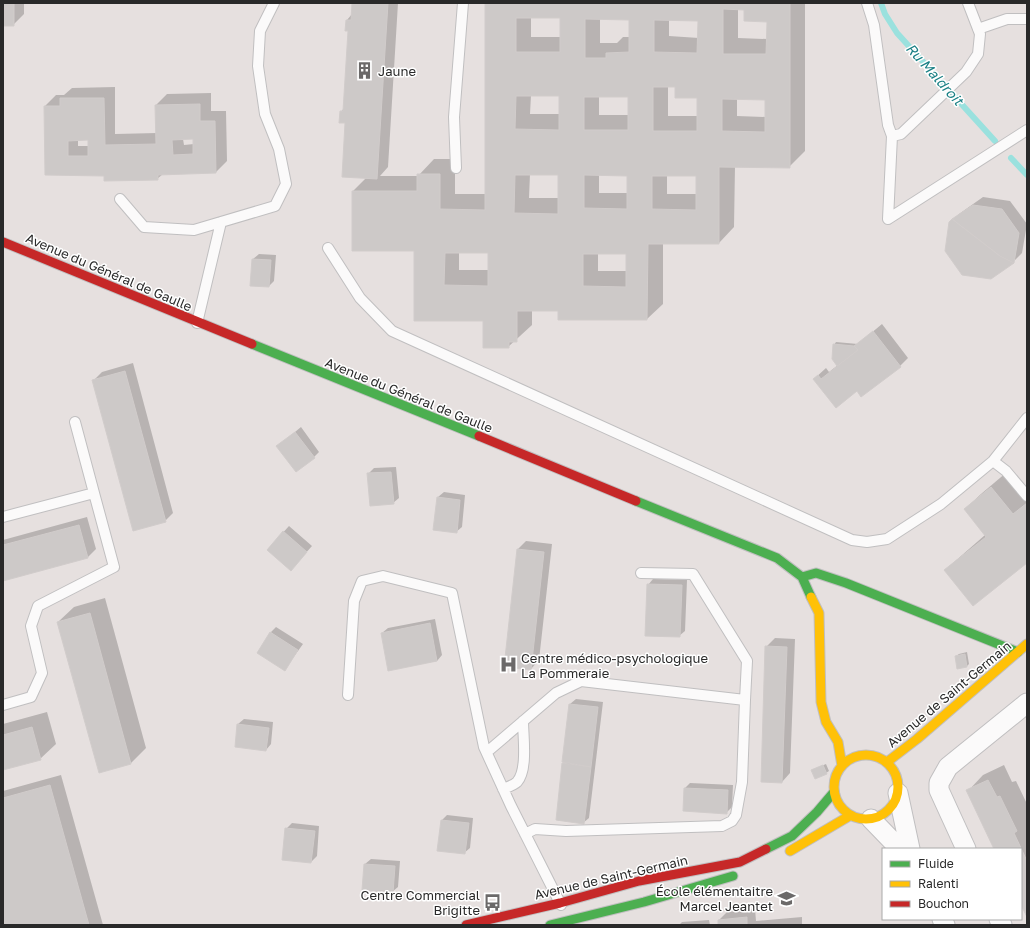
<svg xmlns="http://www.w3.org/2000/svg" width="1030" height="928" font-family="'Golos Text',sans-serif">
<style>
.shadow{fill:#0003;fill-rule:evenodd}
.lines{fill:none;stroke-linecap:round;stroke-linejoin:round}
.stream{stroke:#9ae1de;stroke-width:6}
.building{fill:#cdc9c8;stroke:#d1cccb;fill-rule:evenodd}
.lane-casing{stroke:#c0bfc0;stroke-width:12}
.street-casing{stroke:#c0bfc0;stroke-width:21}
.fast-casing{stroke:#c0bfc0;stroke-width:11}
.slow-casing{stroke:#c0bfc0;stroke-width:11}
.jam-casing{stroke:#c0bfc0;stroke-width:11}
.lane{stroke:#fbfafa;stroke-width:10}
.street{stroke:#fbfafa;stroke-width:19}
.fast{stroke:#4caf50;stroke-width:9}
.slow{stroke:#ffc107;stroke-width:9}
.jam{stroke:#c62828;stroke-width:9}
.labels{text-anchor:middle;dominant-baseline:central;stroke-width:3;stroke-linejoin:round;paint-order:stroke}
.poi-label{font-size:13px;fill:#292929;stroke:#fff;text-anchor:start}
.street-label{font-size:13px;fill:#292929;stroke:#fff}
.water-label{font-size:14px;font-style:italic;fill:#1a8085;stroke:#fff}
</style>
<rect width="100%" height="100%" fill="#e6e0df"/>
<path class="shadow" d="M3 3H24V14L13 25H3Z
M353 3H398L388 167 380 176H418L434 159H455V194H486V3H805V151L789 167 735 166 734 227 719 243H663V304L647 319 559 310H532V325L508 347 484 320H415V250L353 191 366 178 341 112 344 108 349 30 347 20 352 14ZM738 8 745 9 768 21 767 39 738 38ZM531 17H561V37H531ZM600 19H630V37H623L617 43H600ZM669 19 699 20V38L669 36ZM668 86H676L698 97V116H668ZM531 95H560V114H530ZM599 96H629V115H599ZM737 98 766 99V117L737 116ZM530 174H559V198H529ZM599 175H628V193H599ZM667 175H697V194H667ZM459 252H489V270H459ZM598 253H627V271H598Z
M115 87V134L157 133 156 105 167 94 211 93V111H226L227 161 216 172 163 174 157 179 105 175 46 174 45 106 56 95H64L72 88ZM194 138V144L184 145 183 139ZM89 139V146H78V140Z
M983 197 1010 201 1027 224 1022 253 1013 262 950 222 959 214Z
M259 254 276 255 274 281 269 286 253 259Z
M882 324 908 358 900 366 857 390 814 379 826 368 829 372 838 365 834 345 836 342 858 344Z
M133 363 173 513 165 521 94 380 102 372Z
M301 427 319 452 314 457 278 446Z
M396 467 399 498 393 503 368 474 374 468Z
M1007 472 1027 497V561L945 570 985 535 965 509 981 494Z
M444 492 465 495 462 527 456 532 438 497Z
M87 517 96 549 88 557 3 580V540Z
M289 526 312 546 296 564 268 549Z
M526 541 552 544 539 660 531 669 518 549Z
M653 579 687 580 685 631 679 636 648 585Z
M105 598 146 748 131 763 58 622 74 607Z
M435 619 442 655 437 661 389 670 382 633 388 628Z
M276 627 303 644 285 669 271 632Z
M775 638 795 639 790 773 782 782 766 647Z
M967 652 969 664 967 666 956 656 959 654Z
M576 699 603 702 589 818 583 823 557 820 570 704Z
M47 712 56 744 40 759 3 769V724Z
M244 719 273 722 271 744 266 750 238 724Z
M826 764 829 771 826 773 812 770Z
M1004 765 1012 782 1016 781 1027 804V915L1021 902V849H996L968 791 983 775Z
M61 775 103 925H3V791Z
M690 783 733 785 732 807 726 813 685 788Z
M447 815 473 818 470 848 464 853 442 820Z
M292 823 319 826 317 856 311 862 286 829Z
M371 859 400 861 398 887 392 892 363 889 365 864Z
M755 909 756 921 802 917V925H719V920L727 912Z
M709 920 710 925H679L682 922Z"/>
<g class="lines">
<path class="stream" d="M881 3 885 14 897 33 995 141
M1011 158 1027 175"/>
</g>
<path class="building" d="M3 3H14V26H3Z
M352 3H388L377 179 342 177 345 123H339L340 111H343L348 31H345L346 20H351Z
M485 3H790V168L719 167V244H648L647 320H558V311H517V342H509V348H483V321H414V251H352V191H417V174H440V209L485 210ZM723 9 744 10V21L767 22 766 54H723ZM516 18H560V52H516ZM585 19 629 20V52L606 53V58H585ZM654 20 698 21 697 53 654 52ZM653 87H675V98H697V131H653ZM516 96H559V130L515 129ZM584 97H628V130H584ZM722 99 765 100V132L722 131ZM515 175H558V214L514 213ZM584 175 627 176V209L584 208ZM652 176H696V210L652 209ZM445 253H488V286L444 285ZM583 254H626V287L583 286Z
M60 98H104L105 145 156 144 155 105 200 104V121H215L216 173 158 175V180L104 181V176L45 175 44 106H60ZM193 139V154L173 155 172 140ZM88 140V156H68V141Z
M973 205 1002 209 1019 233 1014 263 1000 256 952 219Z
M952 219 1000 256 1014 263 991 279 962 275 945 251 949 222Z
M252 259 271 260 269 287 250 286Z
M873 331 901 367 861 397 857 391 836 408 813 379 818 375 821 379 858 350 854 346Z
M833 344 854 346 858 350 837 366 832 359Z
M125 371 166 522 133 531 92 380Z
M295 432 315 458 296 472 276 446Z
M391 472 394 504 370 506 367 473Z
M991 487 1013 514 1027 503V563L973 606 944 570 986 537 964 509Z
M437 497 460 500 457 533 433 530Z
M79 525 88 558 3 581V545Z
M283 531 307 552 291 571 267 550Z
M517 549 544 552 531 670 504 667Z
M647 584 682 585 680 637 645 636Z
M90 613 131 764 99 773 57 622Z
M430 623 437 661 388 671 381 633Z
M270 632 298 650 285 671 257 653Z
M765 646 787 647 782 783 761 782Z
M965 654 967 667 957 669 955 656Z
M569 704 598 707 591 767 562 762Z
M237 724 269 728 266 751 235 747Z
M32 727 41 760 3 770V735Z
M562 763 591 767 584 824 556 820Z
M823 765 827 774 815 779 811 770Z
M988 780 997 797 1000 796 1017 831 1014 833 1027 861V917L1021 905V849H994L966 790Z
M50 785 89 925H3V798Z
M684 788 728 790 727 814 683 811Z
M441 820 469 823 465 854 437 851Z
M285 828 315 831 311 863 282 860Z
M364 864 395 866 393 893 362 890Z
M747 917V925H718V920Z"/>
<g class="lines">
<defs>
<path id="lane" d="M867 3 874 25 888 125 892 136 901 134 966 72 978 54 980 34 968 3
M978 29 1007 19H1027
M456 168 454 117 463 3
M120 199 144 227 194 230 275 206 286 184 279 149 265 114 258 66 260 31 274 3
M888 219 1027 130
M888 219 892 136
M328 248 360 298 392 331 852 540 867 542 887 539 941 504 993 461 1027 418
M197 323 221 222
M993 461 1006 471 1027 496
M3 517 94 493 75 422
M641 573 693 574 747 661 745 700
M348 695 354 601 362 581 383 576 452 593 484 747 511 806 561 905
M3 705 31 697 42 673 31 626 38 606 114 567 94 493
M487 752 556 693 581 681 745 700 742 782 736 815 732 821 722 826 566 831 535 829 525 834
M503 789C508 787 514 785 517 782 528 770 523 736 523 721"/>
<path id="street" d="M898 793 910 849
M871 819 900 849
M966 849 939 790V783L948 767 1027 703
M942 919 945 925
M999 919 1002 925"/>
<path id="fast" d="M252 344 479 436
M636 501 777 558 802 577 811 597
M802 577 816 573 846 583 1018 652
M766 849 792 836 817 812 834 792
M550 925 644 902 733 876"/>
<path id="slow" d="M811 597 819 613 821 702 826 722 838 742 842 766
M834 787a32 32 0 1 1 64 0a32 32 0 1 1-64 0Z
M887 762 917 739 1027 644
M790 851 851 815"/>
<path id="jam" d="M3 242 252 344
M479 436 636 501
M466 925 560 903 639 881 740 862 766 849"/>
</defs>
<use href="#lane" class="lane-casing"/>
<use href="#street" class="street-casing"/>
<use href="#fast" class="fast-casing"/>
<use href="#slow" class="slow-casing"/>
<use href="#jam" class="jam-casing"/>
<use href="#lane" class="lane"/>
<use href="#street" class="street"/>
<use href="#fast" class="fast"/>
<use href="#slow" class="slow"/>
<use href="#jam" class="jam"/>
</g>
<defs>
<symbol id="building-bare" viewBox="-9 -9 18 18"><path d="M-4-6H4V6H1V3H-1V6H-4ZM-2.5-4.3h1.7v1.8h-1.7ZM.8-4.3h1.7v1.8H.8ZM-2.5-1h1.7V.8h-1.7ZM.8-1h1.7V.8H.8Z" fill="#6b6969" stroke="#fff" stroke-width="2.5" paint-order="stroke"/></symbol>
<symbol id="hospital-bare" viewBox="-9 -9 18 18"><path d="M-5-5h3v3.5h4V-5h3V5h-3V1.5h-4V5h-3Z" fill="#6b6969" stroke="#fff" stroke-width="2.5" paint-order="stroke"/></symbol>
<symbol id="school-bare" viewBox="-9 -9 18 18"><path d="M0-5L7-2L0 1L-7-2ZM-4 1L0 2.5L4 1V4Q0 6-4 4Z" fill="#6b6969" stroke="#fff" stroke-width="2.5" paint-order="stroke"/></symbol>
<symbol id="bus-bare" viewBox="-9 -9 18 18"><path d="M-5-6H5V4H4V6H2V4H-2V6H-4V4H-5ZM-3.5-4V0h7V-4ZM-3.5 1.2v1.5H-2V1.2ZM2 1.2v1.5H3.5V1.2Z" fill="#6b6969" stroke="#fff" stroke-width="2.5" paint-order="stroke"/></symbol>
</defs>
<g fill-rule="evenodd">
<use href="#building-bare" x="352" y="58" width="25" height="25"/>
<use href="#hospital-bare" x="496" y="652" width="25" height="25"/>
<use href="#school-bare" x="774" y="886" width="25" height="25"/>
<use href="#bus-bare" x="480" y="890" width="25" height="25"/>
</g>
<g class="labels">
<g class="poi-label">
<text x="378" y="71">Jaune</text>
<text x="521" y="658">Centre médico-psychologique<tspan x="521" dy="15">La Pommeraie</tspan></text>
<text x="773" y="891" text-anchor="end">École élémentaitre<tspan x="773" dy="15">Marcel Jeantet</tspan></text>
<text x="480" y="895" text-anchor="end">Centre Commercial<tspan x="480" dy="15">Brigitte</tspan></text>
</g>
<g class="street-label">
<text transform="translate(109 272) rotate(23)">Avenue du Général de Gaulle</text>
<text transform="translate(409 395) rotate(22)">Avenue du Général de Gaulle</text>
<text transform="translate(949 694) rotate(-40)">Avenue de Saint-Germain</text>
<text transform="translate(611 877) rotate(-13)">Avenue de Saint-Germain</text>
</g>
<g class="water-label">
<text transform="translate(935 74) rotate(48)">Ru Maldroit</text>
</g>
</g>
<rect width="1030" height="928" fill="none" stroke="#292929" stroke-width="8"/>
<rect x="882" y="848" width="140" height="72" fill="#ffffff" stroke="#a9a9a9"/>
<rect x="890" y="861" width="20" height="6" fill="#4caf50" stroke="#a9a9a9"/>
<text x="918" y="868" font-size="12" fill="#292929">Fluide</text>
<rect x="890" y="881" width="20" height="6" fill="#ffc107" stroke="#a9a9a9"/>
<text x="918" y="888" font-size="12" fill="#292929">Ralenti</text>
<rect x="890" y="901" width="20" height="6" fill="#c62828" stroke="#a9a9a9"/>
<text x="918" y="908" font-size="12" fill="#292929">Bouchon</text>
</svg>
